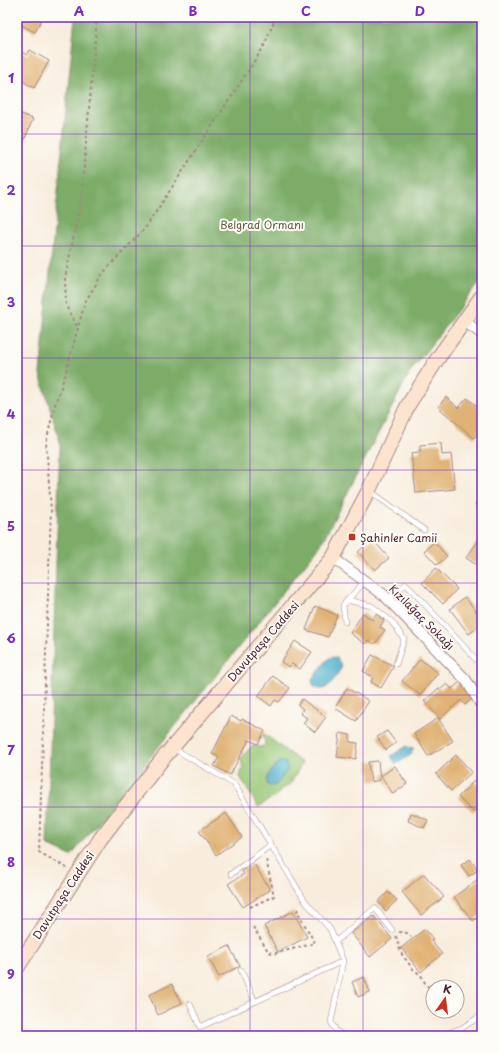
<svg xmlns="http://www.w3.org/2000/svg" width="499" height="1053" font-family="'Playpen Sans',sans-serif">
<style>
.green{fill:#9ac877;stroke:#727451}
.forest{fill:#7bac68;stroke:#62664a}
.water{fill:#4eb0cd;stroke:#4c687c}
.building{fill:#e0b275}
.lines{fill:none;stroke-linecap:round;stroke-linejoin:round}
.lane-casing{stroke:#a18684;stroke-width:6}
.street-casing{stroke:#a18684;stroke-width:12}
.secondary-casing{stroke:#a18684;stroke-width:16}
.path{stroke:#a18684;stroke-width:2;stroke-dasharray:3 3;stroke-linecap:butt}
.lane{stroke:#fff;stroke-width:5}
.street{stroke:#fff;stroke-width:10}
.secondary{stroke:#fde4d0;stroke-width:14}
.grid{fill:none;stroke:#7b2cbf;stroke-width:1;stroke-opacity:0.55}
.poi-dot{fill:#c8321e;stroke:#fdfcf7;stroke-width:1.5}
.labels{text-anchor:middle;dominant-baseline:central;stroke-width:4;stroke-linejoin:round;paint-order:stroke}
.park-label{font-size:11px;fill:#665a46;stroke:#fdfcf7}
.poi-label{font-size:11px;fill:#4a1f2b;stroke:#fdfcf7;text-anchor:start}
.street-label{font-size:11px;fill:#4a1f2b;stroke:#fdfcf7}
.neatline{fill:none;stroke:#7b2cbf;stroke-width:1.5}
.grid-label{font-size:13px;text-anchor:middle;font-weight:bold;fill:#7b2cbf}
</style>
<rect width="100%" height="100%" fill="#fdfcf7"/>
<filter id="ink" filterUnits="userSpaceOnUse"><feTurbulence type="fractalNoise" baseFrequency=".025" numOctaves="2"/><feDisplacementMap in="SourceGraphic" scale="8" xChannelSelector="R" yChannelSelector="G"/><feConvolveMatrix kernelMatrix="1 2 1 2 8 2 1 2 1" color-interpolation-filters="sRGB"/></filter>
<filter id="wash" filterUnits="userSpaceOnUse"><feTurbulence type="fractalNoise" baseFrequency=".012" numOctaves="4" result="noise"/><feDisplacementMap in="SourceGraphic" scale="16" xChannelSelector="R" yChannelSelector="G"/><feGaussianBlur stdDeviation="0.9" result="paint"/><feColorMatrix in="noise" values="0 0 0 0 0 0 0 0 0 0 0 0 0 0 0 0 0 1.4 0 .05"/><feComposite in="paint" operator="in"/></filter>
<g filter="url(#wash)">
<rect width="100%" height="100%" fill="#f8eddd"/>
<path class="green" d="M263 733 302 763 290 785 281 789 278 794 258 807 239 775 243 770 241 758 252 746 263 747 265 744Z"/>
<path class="forest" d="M75 17H482V279L410 372 320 546 71 856 47 845 60 442 40 374Z"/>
<path class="water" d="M332 657 337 658 342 667C335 677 326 698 313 685L312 679 328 659Z
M407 746 409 748 412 747 414 750 411 752 412 754 396 764 391 756Z
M280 761 286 763 288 770 276 785 269 786 267 784C267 772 274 768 280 761Z"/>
<g id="blocks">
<path class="building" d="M17 17H43L35 32 17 23Z
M17 49 27 55 30 50 49 61 34 88 17 78 18 66Z
M17 112 33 119 22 146 17 144Z
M446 397 458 408 467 398 482 410V428L474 438 438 407Z
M441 443 442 455 451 454 455 489 416 493 411 453 420 452V445Z
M482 494V508L475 504Z
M372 539 389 558 375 570 358 552Z
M478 541 482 544V560L478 566 466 558Z
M434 542 447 556 437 565 424 551Z
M436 568 457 589 443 604 422 583Z
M465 597 482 619V624L469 634 450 609Z
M315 606 337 615 328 637 306 630Z
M363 613 372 620 376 614 384 620 380 627 385 630 375 644 368 640 365 644 350 633Z
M295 641 312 652 300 669 292 664 289 667 281 662Z
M372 655 394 666 381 688 371 682 373 677 363 671Z
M420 659 438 673 420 695 402 681Z
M273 676 290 688 279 702 275 700 271 706 258 696Z
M460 682 474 697 465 705 461 700 440 719 424 701 439 688 440 690 447 684 452 689Z
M347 688 369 701 356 721 335 708Z
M302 699 326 717 315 732 303 723 307 718 300 713 303 709 298 705Z
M231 716 241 721 242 719 265 731 258 744 249 740 230 775 214 766 219 757 212 754Z
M438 718 453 741 428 756 414 734Z
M387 731 396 743 386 750 377 737Z
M340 733 350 735V742L358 743 356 759 337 757Z
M456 755 472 772 451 791 436 774Z
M378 761 380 780 371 782 368 762Z
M395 766 407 784 393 794 381 776Z
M474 781 482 789V803L473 812 458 797Z
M226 813 242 837 216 855 199 831Z
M411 813 428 820 424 828 408 821Z
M470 859 478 870 469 876 461 865Z
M254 864 270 890 243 907 228 884 244 874 242 871Z
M424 874 444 897 421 915 402 892Z
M478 879 482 884V914L473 921 454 897Z
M388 892 397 900 386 911 378 902Z
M293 911 307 937 278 952 264 926Z
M374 916 392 939 370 957 351 933Z
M425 929 433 939 431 941 442 954 421 972 401 948Z
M229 946 240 966 219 977 208 957Z
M364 977 370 992 358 997 352 982Z
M172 984 182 1003 158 1015 149 995Z"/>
</g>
</g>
<g filter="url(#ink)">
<use href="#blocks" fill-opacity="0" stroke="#a18684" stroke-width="1"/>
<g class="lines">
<defs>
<path id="lane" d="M370 491 424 530
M388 599 406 584 482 666
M347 600 372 606 392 622 404 639 396 664
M345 622 343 605 365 581
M173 748 234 784 305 901 330 929 343 961 331 1022 336 1031 344 1036
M231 874 271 845
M335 942 375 908 392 930
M241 970 255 1002
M190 1004 200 1027 343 961
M439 1036 462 1028 482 1015"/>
<path id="street" d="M464 321 482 334
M333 558 384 595 466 680 482 706"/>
<path id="secondary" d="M17 968 101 838 160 762 333 558 369 490 408 405 438 358 482 296"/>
</defs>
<use href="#lane" class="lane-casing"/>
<use href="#street" class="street-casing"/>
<use href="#secondary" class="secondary-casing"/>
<path class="path" d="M77 326 66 306 65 278 81 201 97 17
M67 868 39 852 51 510 46 443 54 408 65 375 85 302 103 273 146 227 263 48 276 17
M250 907 274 896 266 859
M253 927 268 951 273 954 315 943 297 911 301 907
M399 932 407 933 411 937
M396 936 401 953 413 969 421 975 426 985 433 990"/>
<use href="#lane" class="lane"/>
<use href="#street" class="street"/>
<use href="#secondary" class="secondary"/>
</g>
</g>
<path class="grid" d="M136 17V1036M250 17V1036M363 17V1036M17 134H482M17 246H482M17 358H482M17 470H482M17 583H482M17 695H482M17 807H482M17 919H482"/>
<rect class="poi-dot" x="348" y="533" width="8" height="8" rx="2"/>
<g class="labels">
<g class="park-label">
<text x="262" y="224">Belgrad Ormanı</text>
</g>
<g class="poi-label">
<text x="360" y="537">Şahinler Camii</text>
</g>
<g class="street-label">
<text transform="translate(422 617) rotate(45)">Kızılağaç Sokağı</text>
<text transform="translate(263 641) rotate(-49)">Davutpaşa Caddesi</text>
<text transform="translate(63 895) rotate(-57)">Davutpaşa Caddesi</text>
</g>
</g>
<rect width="499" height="1053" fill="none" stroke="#fdfcf7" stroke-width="44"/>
<g transform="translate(445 999) rotate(14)"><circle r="19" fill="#fdfcf7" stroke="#b5a4a5"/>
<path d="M0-3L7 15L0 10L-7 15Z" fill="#c8321e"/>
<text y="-6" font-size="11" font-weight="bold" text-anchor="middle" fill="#4a1f2b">K</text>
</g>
<rect x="22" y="22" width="455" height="1009" class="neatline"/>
<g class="grid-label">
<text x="79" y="16">A</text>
<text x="193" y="16">B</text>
<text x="306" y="16">C</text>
<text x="420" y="16">D</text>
<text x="11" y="83">1</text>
<text x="11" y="195">2</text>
<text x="11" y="307">3</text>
<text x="11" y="419">4</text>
<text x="11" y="531">5</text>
<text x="11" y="643">6</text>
<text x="11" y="755">7</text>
<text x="11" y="867">8</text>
<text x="11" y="979">9</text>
</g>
</svg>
